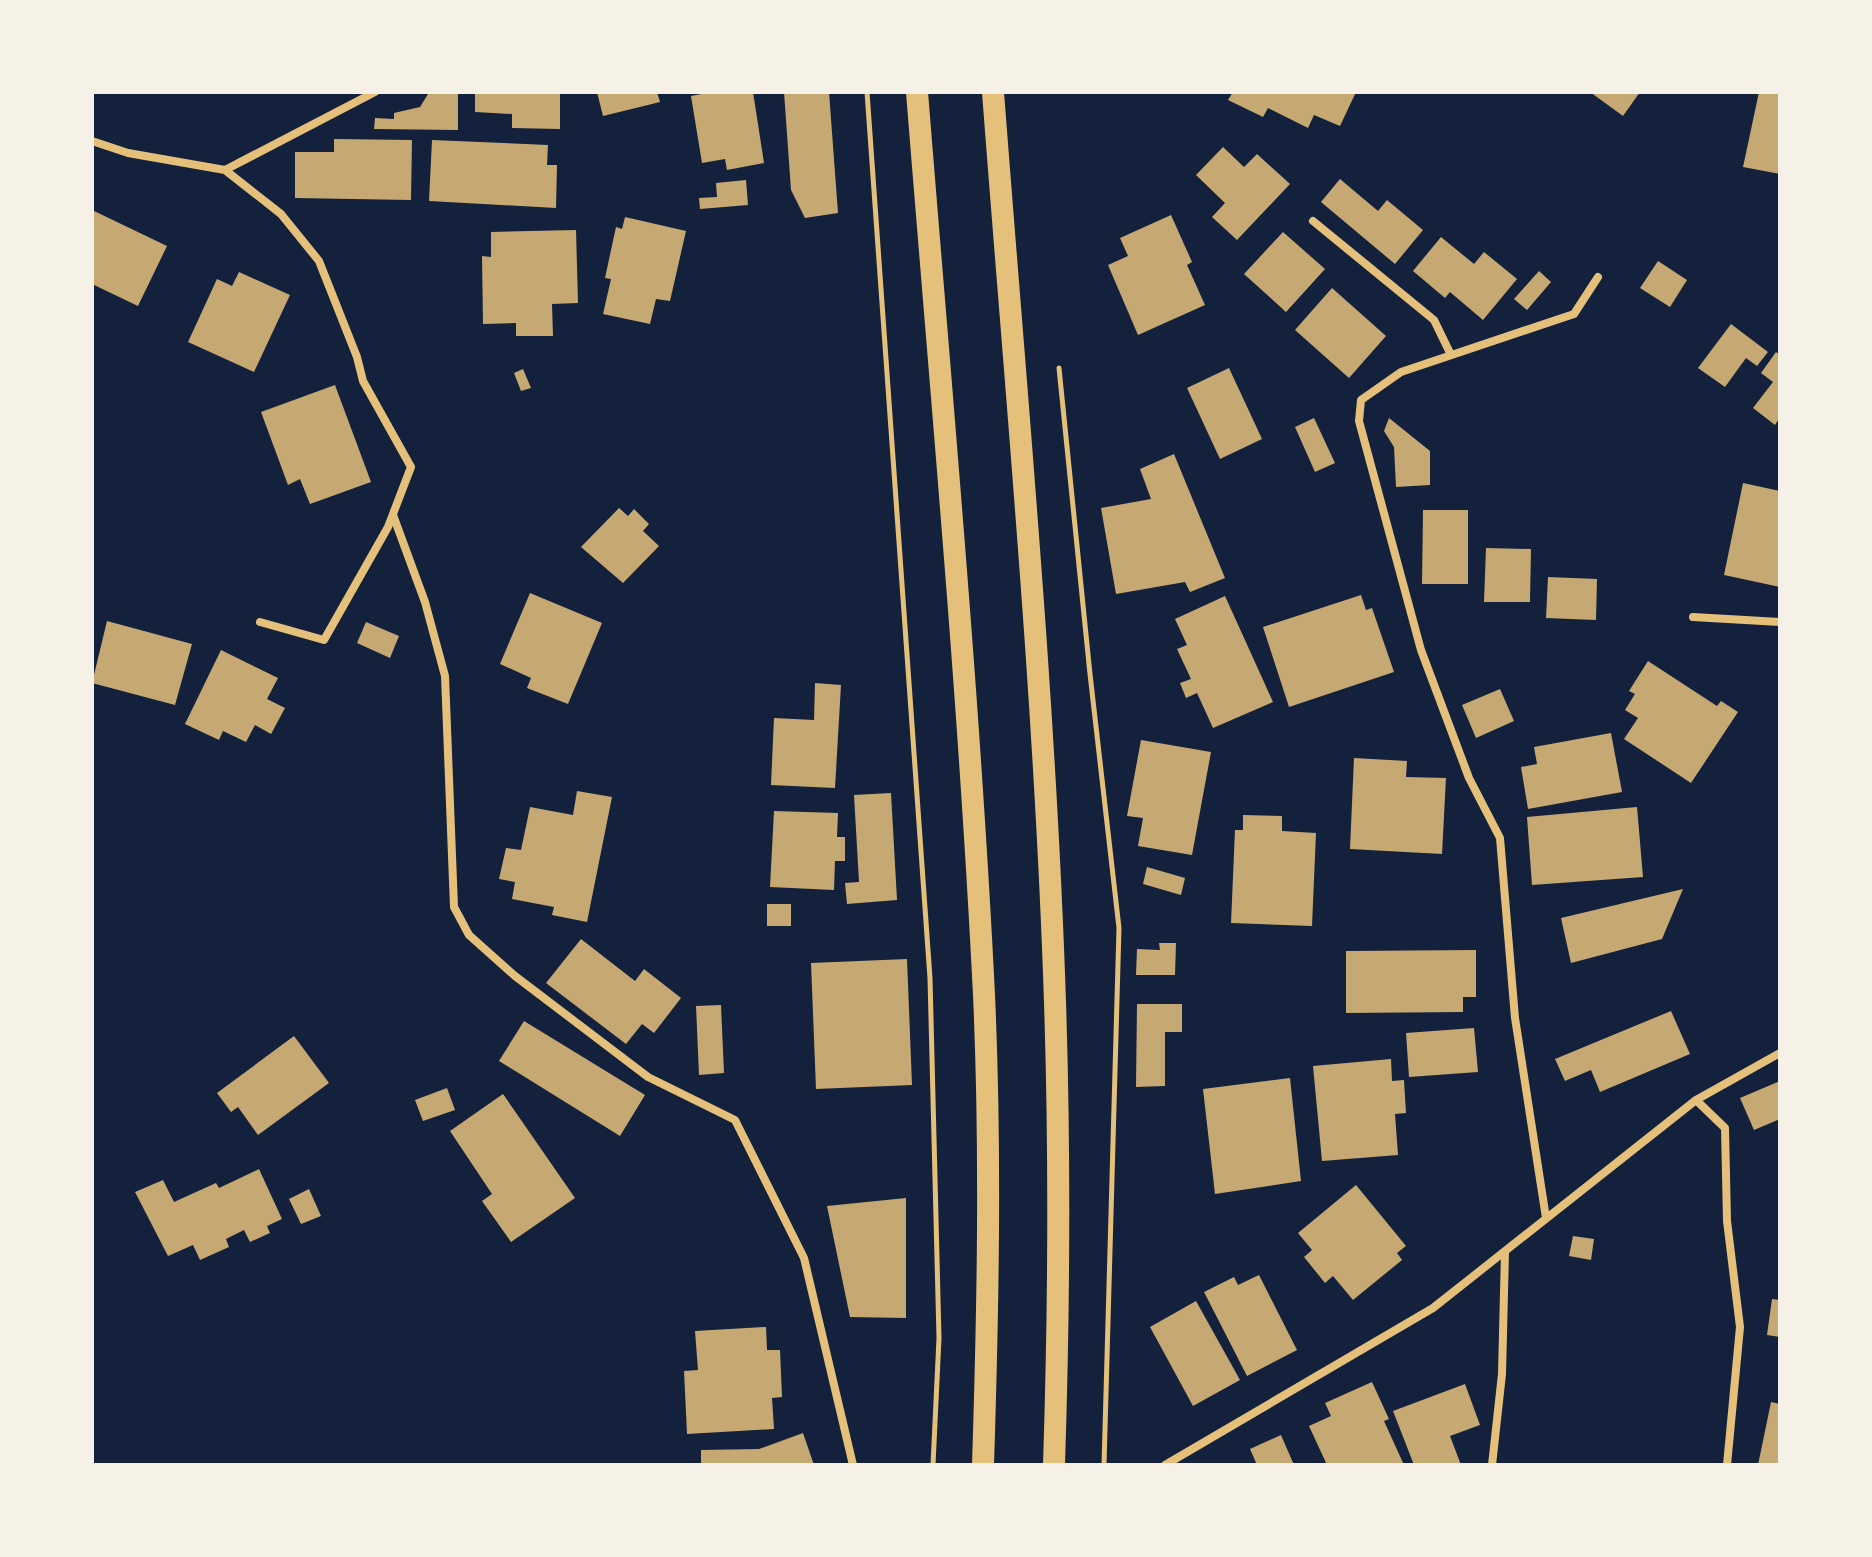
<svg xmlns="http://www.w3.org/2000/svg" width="1872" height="1557" font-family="Mulish,sans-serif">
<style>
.building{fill:#c6a872}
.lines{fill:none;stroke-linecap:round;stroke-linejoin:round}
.path{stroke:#e5c07b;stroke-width:5}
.minor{stroke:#e5c07b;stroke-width:8}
.trunk{stroke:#e5c07b;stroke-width:22}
</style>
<rect width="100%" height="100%" fill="#14213d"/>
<path class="building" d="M475 92H560V129L512 128V114L475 112Z
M597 92H657L660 102 603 116Z
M712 92H753L764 163 727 170 725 159 702 163 691 96Z
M784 92H829L838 213 805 218 791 190Z
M1233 92H1356L1340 126 1314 115 1308 128 1268 108 1263 117 1228 100Z
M1590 92H1640L1623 116Z
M1759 92H1780V174L1743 167Z
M458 93V130L374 129 375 118 394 119V113L420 107 428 94Z
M334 139 412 140 411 200 295 198V152H334Z
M432 140 548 145 547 165H557L556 208 429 201Z
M1223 147 1244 167 1257 154 1290 184 1237 240 1212 217 1225 203 1196 175Z
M1340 179 1378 211 1387 200 1423 230 1395 264 1321 202Z
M746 180 748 205 700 209 699 198 717 197 716 183Z
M92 210 167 246 138 306 92 284Z
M1171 215 1192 262 1187 265 1205 305 1138 335 1108 265 1128 256 1120 238Z
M625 217 686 231 670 301 656 299 650 324 603 314 611 279 605 278 616 227 622 229Z
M576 230 578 303 552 304 553 336H516V323L483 324 482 256 491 257V232Z
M1283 232 1325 269 1286 312 1244 274Z
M1441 237 1474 264 1484 252 1517 279 1483 320 1450 292 1445 298 1413 271Z
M1658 261 1687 280 1670 307 1640 288Z
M1539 271 1551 282 1527 310 1514 299Z
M239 272 290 295 254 372 188 342 217 279 232 286Z
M1332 288 1386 336 1349 378 1295 330Z
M1731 324 1768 352 1757 366 1746 358 1725 387 1698 368Z
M1776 352 1780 355V417L1775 425 1753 408 1773 382 1761 373Z
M1229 368 1262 439 1220 459 1187 388Z
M523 369 531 388 521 391 514 373Z
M335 385 371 482 310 504 300 479 288 485 261 412Z
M1314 418 1335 463 1315 472 1295 427Z
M1389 418 1430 451V485L1396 487 1394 447 1384 431Z
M1174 454 1225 578 1190 592 1185 582 1116 594 1101 508 1151 499 1140 469Z
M1743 483 1780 491V587L1724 575Z
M619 508 628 516 634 509 649 524 643 531 659 546 623 583 581 547Z
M1423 510H1468V584H1422Z
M1486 548 1531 549 1530 602H1484Z
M1548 577 1597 579 1596 620 1546 618Z
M530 593 602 623 568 704 527 688 531 678 500 664Z
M1361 595 1366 610 1372 608 1394 672 1289 707 1263 627Z
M1225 596 1273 702 1213 728 1197 693 1186 698 1180 683 1191 679 1177 649 1187 645 1175 619Z
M107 621 192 644 175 705 92 683Z
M366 622 399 636 390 658 357 643Z
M221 650 278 678 267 699 285 708 271 734 255 725 246 742 223 731 219 740 185 724Z
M1648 661 1717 706 1721 701 1738 712 1691 783 1624 739 1638 718 1625 710 1635 694 1629 691Z
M815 683 841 685 835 788 771 785 774 718 814 720Z
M1500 689 1514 721 1476 738 1462 705Z
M1611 733 1622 792 1528 809 1521 767 1537 764 1534 747Z
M1141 740 1211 752 1192 855 1138 846 1143 818 1127 816Z
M1354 758 1407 761 1406 777 1446 778 1442 854 1350 849Z
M577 791 612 797 587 922 552 915 554 907 512 899 515 882 499 879 506 848 521 850 530 807 573 815Z
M891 793 897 900 847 904 845 883 859 882 854 795Z
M1637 807 1643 877 1532 885 1527 817Z
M774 811 838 813 837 837H845V861H835L834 890 770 887Z
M1243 815 1282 816V831L1316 833 1312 926 1231 923 1235 830H1243Z
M1147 867 1185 878 1181 895 1143 884Z
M1683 889 1662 939 1571 963 1561 918Z
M767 904H791V926H767Z
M581 939 635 981 644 969 681 998 654 1033 642 1024 626 1044 546 983Z
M1159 943H1176L1175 975H1136L1137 949 1160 950Z
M1476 950V997H1463V1012L1346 1013V951Z
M907 959 912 1085 816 1089 811 963Z
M1137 1004H1182V1032H1165V1086L1136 1087Z
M721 1005 724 1073 699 1075 696 1006Z
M1671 1011 1690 1054 1600 1092 1591 1070 1565 1081 1555 1059Z
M524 1021 645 1095 620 1136 499 1061Z
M1474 1028 1478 1072 1409 1077 1406 1033Z
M294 1036 329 1083 258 1135 238 1107 231 1112 217 1093Z
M1391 1059 1392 1081 1404 1080 1406 1113 1395 1114 1398 1155 1322 1161 1313 1066Z
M1290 1078 1301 1181 1215 1194 1203 1089Z
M1780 1081V1119L1754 1130 1740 1098Z
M447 1088 455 1110 423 1121 415 1100Z
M503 1094 575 1198 511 1242 482 1201 492 1194 450 1131Z
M259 1169 282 1219 267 1226 270 1233 250 1242 244 1230 226 1239 229 1247 200 1260 193 1245 168 1256 135 1192 163 1180 174 1202 216 1183 219 1188Z
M1356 1185 1406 1246 1397 1253 1402 1260 1353 1300 1333 1276 1325 1283 1304 1257 1312 1250 1298 1233Z
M309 1189 321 1216 301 1224 289 1199Z
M906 1198V1318L850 1317 827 1206Z
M1573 1236 1594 1239 1591 1260 1569 1256Z
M1259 1275 1297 1350 1247 1376 1204 1292 1234 1277 1238 1285Z
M1772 1299 1780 1300V1337L1767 1335Z
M1196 1301 1240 1380 1193 1406 1150 1327Z
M766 1327 767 1350H780L782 1397 772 1398 774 1429 687 1434 684 1371 698 1370 695 1331Z
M1372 1382 1389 1419 1384 1421 1404 1465H1327L1309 1426 1331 1416 1325 1403Z
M1465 1384 1480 1425 1450 1436 1461 1465H1414L1393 1411Z
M1771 1402 1780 1404V1465H1758Z
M803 1433 814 1465H701V1450L759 1449Z
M1281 1435 1294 1465H1257L1250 1449Z"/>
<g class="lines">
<path class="path" d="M867 92 930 978 939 1338 933 1465
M1059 368 1090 674 1119 928 1104 1465"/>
<path class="minor" d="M92 141 128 153 225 170 375 92
M225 170 281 214 319 261 357 357 363 381 411 467 388 527 324 640 260 622
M1313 221 1434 320 1451 355
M393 515 425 602 445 676 454 907 469 935 515 976 648 1077 735 1120 804 1258 853 1465
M1693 617 1780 622
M1696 1100 1725 1128 1727 1221 1740 1327 1727 1465
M1546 1218 1515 1018 1500 838 1469 778 1421 650 1359 421 1361 400 1401 372 1574 314 1598 277
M1165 1465 1433 1308 1696 1100 1780 1053
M1492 1465 1502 1374 1505 1252"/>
<path class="trunk" d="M917 92C941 393 969 694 984 995 991 1151 988 1309 983 1465
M993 92C1016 395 1045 698 1055 1002 1060 1156 1059 1311 1054 1465"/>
</g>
<rect width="1872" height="1557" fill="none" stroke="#f6f1e7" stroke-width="188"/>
</svg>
